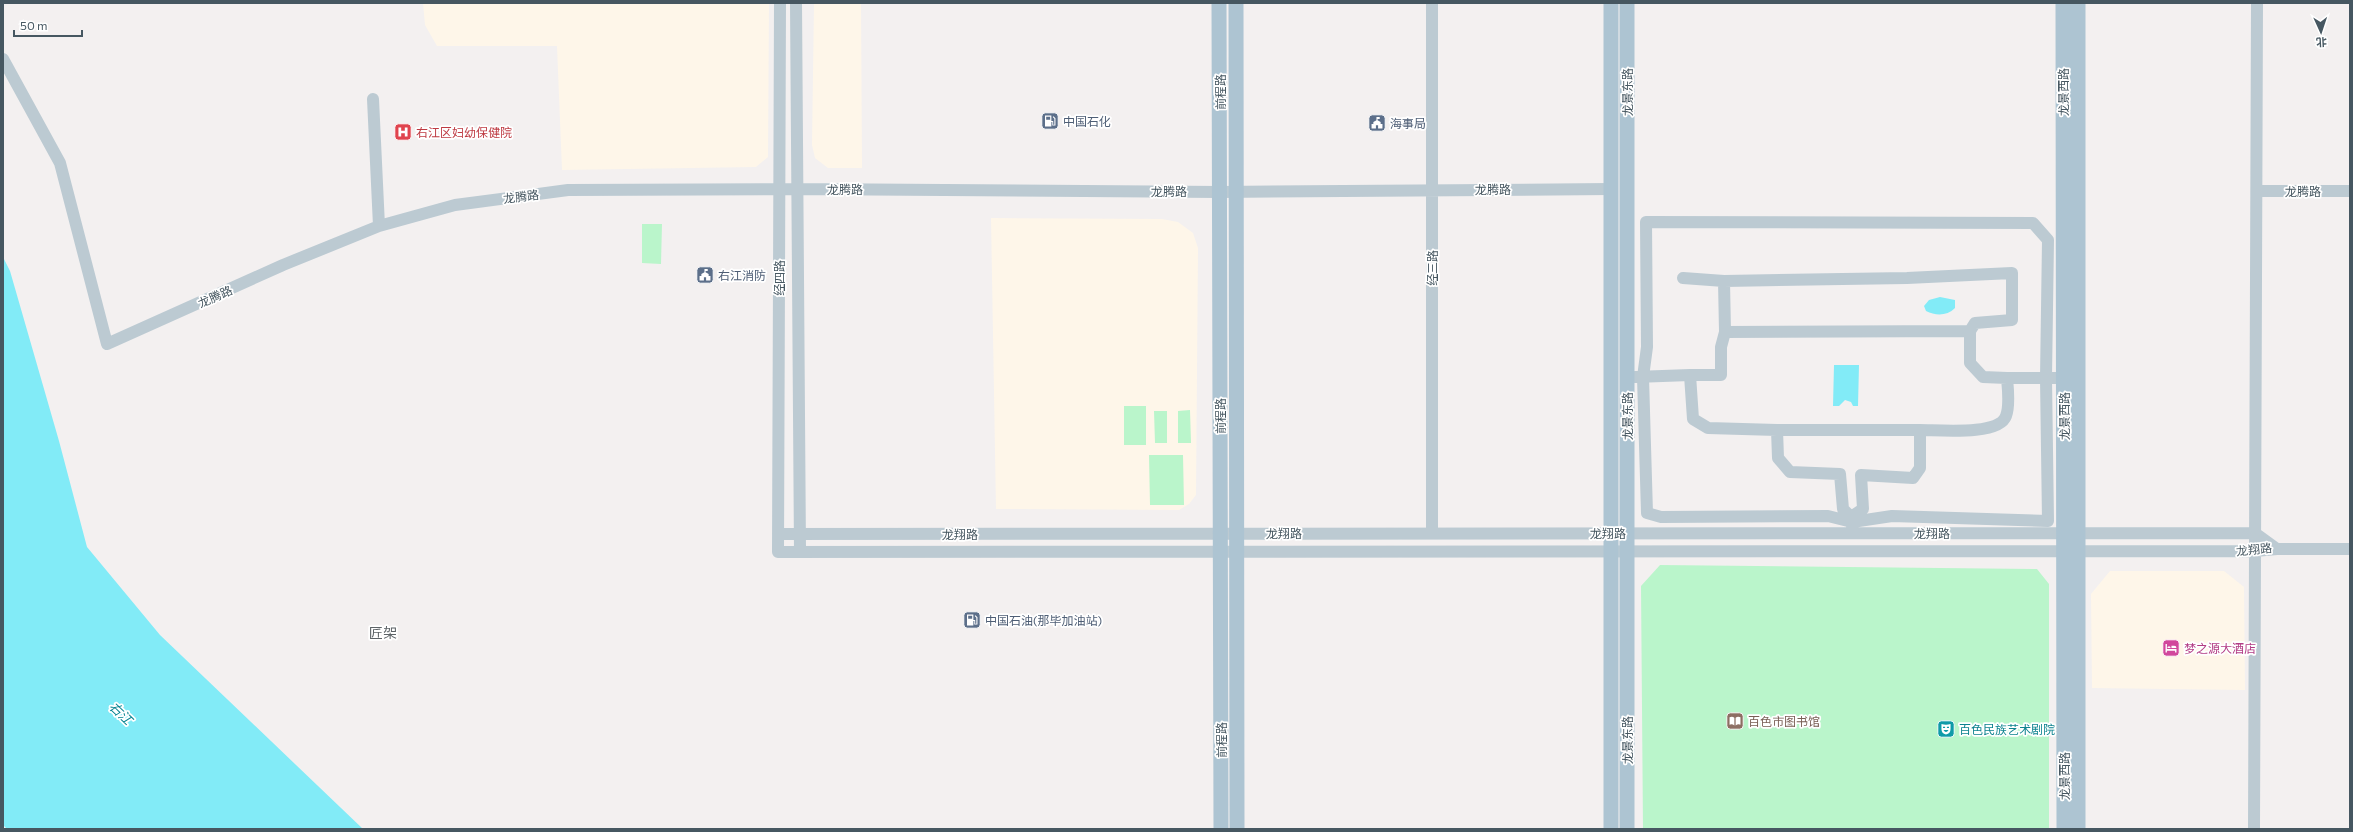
<svg xmlns="http://www.w3.org/2000/svg" width="2353" height="832" font-family="Commissioner,'Noto Sans SC',sans-serif">
<style>
.commercial{fill:#fef6e9}
.green{fill:#baf5cb}
.water{fill:#82ebf7}
.lines{fill:none;stroke-linecap:round;stroke-linejoin:round}
.minor{stroke:#bccad2;stroke-width:12}
.major{stroke:#adc4d2;stroke-width:15}
.labels{text-anchor:middle;dominant-baseline:central;stroke-width:3.5;stroke-linejoin:round;paint-order:stroke}
.street-label{font-size:12px;fill:#465761;stroke:#fff}
.service-label{font-size:12px;fill:#4e5e75;stroke:#fff;text-anchor:start}
.health-label{font-size:12px;fill:#be3a42;stroke:#fff;text-anchor:start}
.hotel-label{font-size:12px;fill:#b23c85;stroke:#fff;text-anchor:start}
.education-label{font-size:12px;fill:#785e54;stroke:#fff;text-anchor:start}
.culture-label{font-size:12px;fill:#0d838f;stroke:#fff;text-anchor:start}
.water-label{font-size:13px;font-style:italic;fill:#04818f;stroke:#fff}
.quarter-label{font-size:14px;fill:#5c6266;stroke:#fff}
</style>
<rect width="100%" height="100%" fill="#f3f0f0"/>
<path class="commercial" d="M423 3H769L768 157 756 167 562 170 557 46H437L425 25Z
M814 3H861L862 168H828L815 158 812 145Z
M991 218 1162 219 1178 222 1193 233 1198 248 1196 495 1189 504 1179 510 996 509Z
M2110 571H2224L2244 587 2245 690 2092 688 2091 594Z"/>
<path class="green" d="M642 224H662L661 264 642 263Z
M1124 406H1146V445H1124Z
M1190 410 1191 443H1178V411Z
M1154 411H1167V443H1155Z
M1149 455H1183L1184 505H1150Z
M1660 565 2037 569 2049 584V829H1643L1641 586Z"/>
<path class="water" d="M3 257 10 271 59 441 87 547 160 635 363 829H7L3 825Z
M1940 297 1955 300V308C1947 316 1936 316 1926 311L1924 306 1929 300Z
M1834 365H1859L1858 406H1853L1851 402 1845 400 1839 406H1833Z"/>
<g class="lines">
<path class="minor" d="M780 3 778 552 2255 551 2277 549H2350
M796 3 800 552
M3 59 60 163 107 344 283 265 379 226 455 205 568 190 797 189 1220 192 1611 189
M373 99 379 226
M2257 191H2350
M1646 222 2033 223 2048 240 2046 378 2048 521 1892 516 1852 522 1828 516 1661 517 1647 513 1643 377 1647 347Z
M1683 278 1724 281 1907 278 2012 273V320L1975 323 1970 331
M1724 281 1725 332 1970 331V363L1983 377 2007 378
M1690 375H1721V347L1725 332
M1635 377 1690 375 1693 419 1708 428 1777 430 1778 458 1790 472 1840 474 1843 509 1851 517 1852 526
M1777 430H1920
M1851 517 1863 509 1861 475 1913 478 1920 468V430C1939 430 1999 436 2006 416 2010 406 2008 389 2007 378H2063
M1432 533V3
M778 534 2255 533 2277 549
M2254 829 2257 3"/>
<path class="major" d="M1219 3 1221 829
M1236 3 1237 829
M2063 3 2064 829
M1611 829V3
M1627 829V3
M2078 829V3"/>
</g>
<defs>
<symbol id="fuel-square" viewBox="-11 -11 22 22"><rect x="-9" y="-9" width="18" height="18" rx="4" fill="#5c6f8a" stroke="#fff"/><path d="M-5.5-6h7V0h2V4h1.3V-2.5L3-4.5l.8-.8L6-3V5H2.5V1h-1V6h-7ZM-4.2-4.7v3.2H.2V-4.7Z" fill="#fff"/></symbol>
<symbol id="civic-square" viewBox="-11 -11 22 22"><rect x="-9" y="-9" width="18" height="18" rx="4" fill="#5c6f8a" stroke="#fff"/><path d="M-.6-6.5H3V-4.5H.6V-3L4-1V1h2V6H-6V1h2V-1L-.6-3ZM-1.2 2.5V6h2.4V2.5Z" fill="#fff"/></symbol>
<symbol id="hospital-square" viewBox="-11 -11 22 22"><rect x="-9" y="-9" width="18" height="18" rx="4" fill="#e0444e" stroke="#fff"/><path d="M-5-5h3v3.5h4V-5h3V5h-3V1.5h-4V5h-3Z" fill="#fff"/></symbol>
<symbol id="hotel-square" viewBox="-11 -11 22 22"><rect x="-9" y="-9" width="18" height="18" rx="4" fill="#d1479c" stroke="#fff"/><path d="M-6-4.5h1.5V1H6V5H4.5V3h-9V5H-6ZM-4 0a1.8 1.8 0 1 1 3.6 0ZM.5 0V-2.5h3Q6-2.5 6 0Z" fill="#fff"/></symbol>
<symbol id="library-square" viewBox="-11 -11 22 22"><rect x="-9" y="-9" width="18" height="18" rx="4" fill="#8d6e63" stroke="#fff"/><path d="M-6-4Q-3-5.5-.7-3.5V5Q-3 3-6 4ZM6-4Q3-5.5 .7-3.5V5Q3 3 6 4Z" fill="#fff"/></symbol>
<symbol id="theatre-square" viewBox="-11 -11 22 22"><rect x="-9" y="-9" width="18" height="18" rx="4" fill="#0f9aa8" stroke="#fff"/><path d="M-5-5.5Q0-4 5-5.5V0Q5 5 0 6Q-5 5-5 0ZM-3.3-2.5H-1v1.5H-3.3ZM1-2.5H3.3v1.5H1ZM-2.8 1Q0 5.5 2.8 1Z" fill="#fff"/></symbol>
</defs>
<g fill-rule="evenodd">
<use href="#fuel-square" x="1040" y="111" width="20" height="20"/>
<use href="#civic-square" x="1367" y="113" width="20" height="20"/>
<use href="#hospital-square" x="393" y="122" width="20" height="20"/>
<use href="#civic-square" x="695" y="265" width="20" height="20"/>
<use href="#fuel-square" x="962" y="610" width="20" height="20"/>
<use href="#hotel-square" x="2161" y="638" width="20" height="20"/>
<use href="#library-square" x="1725" y="711" width="20" height="20"/>
<use href="#theatre-square" x="1936" y="719" width="20" height="20"/>
</g>
<g class="labels">
<g class="street-label">
<text transform="translate(1220 92) rotate(-90)">前程路</text>
<text transform="translate(1627 92) rotate(-90)">龙景东路</text>
<text transform="translate(2063 92) rotate(-90)">龙景西路</text>
<text x="845" y="189">龙腾路</text>
<text x="1493" y="189">龙腾路</text>
<text x="1169" y="191">龙腾路</text>
<text x="2303" y="191">龙腾路</text>
<text transform="translate(521 196) rotate(-7)">龙腾路</text>
<text transform="translate(1432 268) rotate(-90)">经三路</text>
<text transform="translate(779 278) rotate(-90)">经四路</text>
<text transform="translate(215 296) rotate(-24)">龙腾路</text>
<text transform="translate(1220 416) rotate(-90)">前程路</text>
<text transform="translate(1627 416) rotate(-90)">龙景东路</text>
<text transform="translate(2064 416) rotate(-90)">龙景西路</text>
<text x="1284" y="533">龙翔路</text>
<text x="1608" y="533">龙翔路</text>
<text x="1932" y="533">龙翔路</text>
<text x="960" y="534">龙翔路</text>
<text transform="translate(2254 549) rotate(-6)">龙翔路</text>
<text transform="translate(1221 740) rotate(-90)">前程路</text>
<text transform="translate(1627 740) rotate(-90)">龙景东路</text>
<text transform="translate(2064 776) rotate(-90)">龙景西路</text>
</g>
<g class="service-label">
<text x="1063" y="121">中国石化</text>
<text x="1390" y="123">海事局</text>
<text x="718" y="275">右江消防</text>
<text x="985" y="620">中国石油(那毕加油站)</text>
</g>
<g class="health-label">
<text x="416" y="132">右江区妇幼保健院</text>
</g>
<g class="hotel-label">
<text x="2184" y="648">梦之源大酒店</text>
</g>
<g class="education-label">
<text x="1748" y="721">百色市图书馆</text>
</g>
<g class="culture-label">
<text x="1959" y="729">百色民族艺术剧院</text>
</g>
<g class="water-label">
<text transform="translate(121 713) rotate(44)">右江</text>
</g>
<g class="quarter-label">
<text x="383" y="632">匠架</text>
</g>
</g>
<rect width="2353" height="832" fill="none" stroke="#465761" stroke-width="8"/>
<g transform="translate(2321 32) rotate(177)" stroke="#ffffff" stroke-width="3" paint-order="stroke">
<path d="M0-3L7 15L0 10L-7 15Z" fill="#465761"/>
<text y="-6" font-size="11" font-weight="bold" text-anchor="middle" fill="#465761">北</text>
</g>
<path d="M14 30v6h68v-6" fill="none" stroke="#465761" stroke-width="2"/>
<text x="20" y="30" font-size="12" fill="#465761" stroke="#ffffff" stroke-width="3" paint-order="stroke">50 m</text>
</svg>
